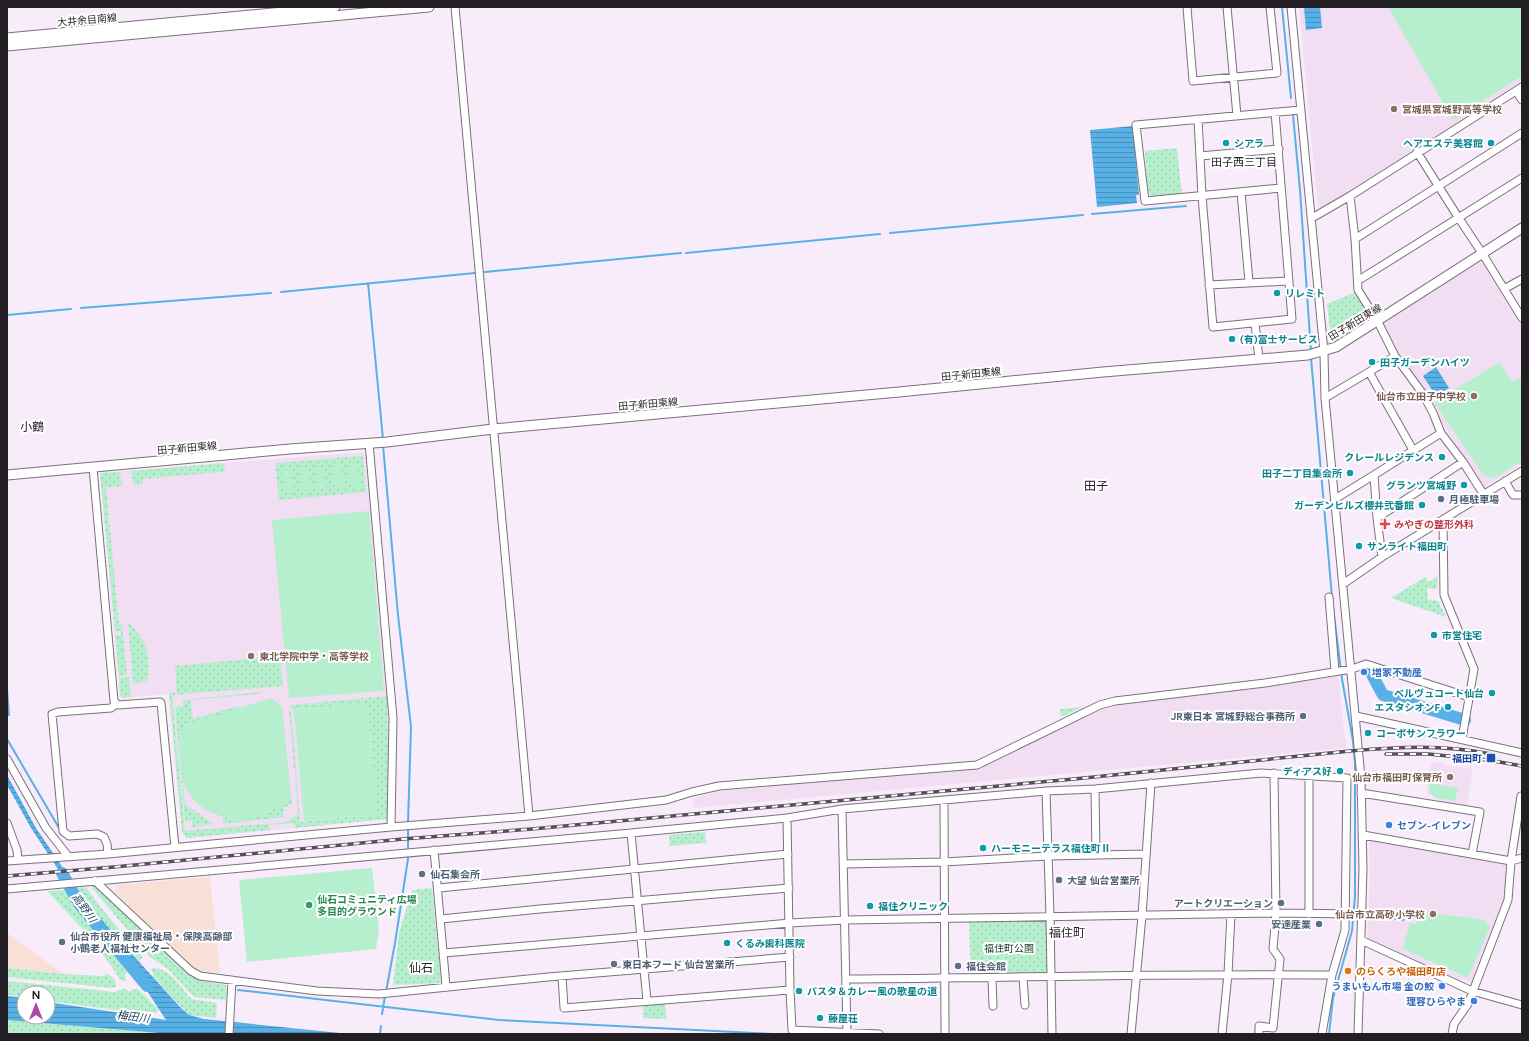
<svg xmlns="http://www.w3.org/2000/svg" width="1529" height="1041" font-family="Figtree,'Noto Sans JP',sans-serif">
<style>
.commercial{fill:#f9e0d6}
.built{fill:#f1def3}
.green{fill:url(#green-dots)}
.pitch{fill:#b6efce}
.water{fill:url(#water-rules)}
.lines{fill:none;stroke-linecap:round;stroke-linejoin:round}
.stream{stroke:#57b1e6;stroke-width:2}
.river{stroke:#57b1e6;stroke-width:12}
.minor-casing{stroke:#7c717d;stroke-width:9}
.tertiary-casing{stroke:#7c717d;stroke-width:11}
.minor{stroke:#fff;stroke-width:7}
.tertiary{stroke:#fff;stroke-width:9}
.rail-casing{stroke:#564f56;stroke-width:3.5}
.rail{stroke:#fff;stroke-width:2;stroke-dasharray:6;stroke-linecap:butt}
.education-dot{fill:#8d6e63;stroke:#fff;stroke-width:1.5}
.culture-dot{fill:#0f9aa8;stroke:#fff;stroke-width:1.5}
.service-dot{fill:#5c6f8a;stroke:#fff;stroke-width:1.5}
.health-dot{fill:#e0444e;stroke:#fff;stroke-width:1.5}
.shop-dot{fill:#3f7fe0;stroke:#fff;stroke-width:1.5}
.transit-dot{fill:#1a4fb4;stroke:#fff;stroke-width:1.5}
.leisure-dot{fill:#2e9e5b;stroke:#fff;stroke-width:1.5}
.food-dot{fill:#e8710a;stroke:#fff;stroke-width:1.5}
.labels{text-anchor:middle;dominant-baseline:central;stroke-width:4;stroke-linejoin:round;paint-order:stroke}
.street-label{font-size:10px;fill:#231e23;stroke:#fff}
.education-label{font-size:10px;font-weight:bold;fill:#785e54;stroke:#fff;text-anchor:end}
.culture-label{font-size:10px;font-weight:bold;fill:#0d838f;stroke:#fff;text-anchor:start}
.service-label{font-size:10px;font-weight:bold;fill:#4e5e75;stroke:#fff;text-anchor:start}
.health-label{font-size:10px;font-weight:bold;fill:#be3a42;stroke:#fff;text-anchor:start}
.shop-label{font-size:10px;font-weight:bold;fill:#366cbe;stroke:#fff;text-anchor:start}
.transit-label{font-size:10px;font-weight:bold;fill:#164399;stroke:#fff;text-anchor:end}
.leisure-label{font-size:10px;font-weight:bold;fill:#27864d;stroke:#fff;text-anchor:start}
.park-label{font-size:10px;fill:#103925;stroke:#fff}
.food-label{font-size:10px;font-weight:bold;fill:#c56008;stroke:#fff;text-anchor:start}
.neighbourhood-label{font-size:11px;fill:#231e23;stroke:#fff}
.water-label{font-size:11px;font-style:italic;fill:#22485f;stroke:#fff}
.quarter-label{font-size:12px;fill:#231e23;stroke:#fff}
</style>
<defs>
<pattern id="green-dots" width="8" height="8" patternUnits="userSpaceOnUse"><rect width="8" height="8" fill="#b6efce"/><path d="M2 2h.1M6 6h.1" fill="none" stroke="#9cccb1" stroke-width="1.8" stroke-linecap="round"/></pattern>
<pattern id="water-rules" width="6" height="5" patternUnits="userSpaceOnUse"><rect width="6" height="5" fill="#57b1e6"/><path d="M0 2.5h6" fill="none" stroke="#488fba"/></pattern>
</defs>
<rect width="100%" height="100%" fill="#f8ebfa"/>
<path class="commercial" d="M210 877 220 973 201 971 190 966 115 892 116 885Z
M7 933 63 974 7 968Z"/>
<path class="built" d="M1299 7H1522V82L1324 208 1318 207Z
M1478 262 1483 264 1522 328V464L1483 488 1382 327 1384 322Z
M364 452V454H368L386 684 388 744 387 819 187 838 182 832 169 694 123 698 120 696 100 473Z
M1338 676 1346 748 694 808 693 798 720 791 979 767 1054 731 1118 703 1267 687Z
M1436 761 1451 766 1473 769 1467 806 1440 802V799H1435V796L1427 794 1431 762 1435 763Z
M1371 840 1509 864 1505 895 1496 922 1472 983 1461 978 1456 982 1367 938 1370 879 1369 842Z"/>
<path class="green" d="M1177 148 1182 194 1153 197 1148 192 1145 151Z
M1356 292 1367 317 1331 337 1327 304Z
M363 456 366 492 279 500 275 463Z
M224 463 225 472 142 479 143 484 134 485 133 483 131 471Z
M120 472 122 486 106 487 119 625H122L127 675 119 676 115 635H121V631H115L100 473Z
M1438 576 1437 589 1427 588 1428 600 1438 601 1446 617 1391 598 1425 577 1429 582Z
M128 622C146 639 152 656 147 681L135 683 133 681Z
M280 656 283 686 172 695 185 831 286 822 298 813 295 771 296 770 300 822 377 814 368 704 294 710 293 708 289 709 292 705 387 696 388 744 387 819 295 828 294 823 269 825 270 830 187 838 182 832 169 693 177 692 175 666Z
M129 677 131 697 123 698 120 696 119 678Z
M260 692V694L190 700 193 719 238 706 239 709 184 726 179 743 185 804 213 824 192 827V821H185L175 707 183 706V700Z
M1083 707 1061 717 1060 709Z
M289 710H291L296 769H294Z
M291 795 292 804 283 808 284 817 223 824V817C250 823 272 814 291 795Z
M705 832 706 843 670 846 669 835Z
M92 886H96L186 972 202 981 226 985V1000L195 997 192 995 168 969 150 957 92 888Z
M86 887 102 909 143 957 139 961 113 933 77 888Z
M432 888 441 983 393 985 399 933 412 890Z
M70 890 78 905 130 970 125 974 126 981H124L119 979 115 971 87 934 47 891Z
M1047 919 1048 975 971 977 969 921Z
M7 968 63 974 104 976 107 973C112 977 117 980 116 987L111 988 7 977Z
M153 968C171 969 180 986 191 999L217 1003 216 1018 189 1015 153 976 154 975 151 970Z
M7 981 115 992 124 988 129 992 137 988 159 1010 156 1013 144 1011 140 1013 48 1001V993H24V997L7 995Z
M665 1002 666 1019 643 1018V1003Z
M7 1020 172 1034H7Z"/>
<path class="pitch" d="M1388 7H1522V76L1453 120Z
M1500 362 1512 382 1522 377V461L1495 478 1484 476 1435 404 1436 401Z
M357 463 359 486H350L348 464Z
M341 464 343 487 334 488 331 465Z
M324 466 326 489 317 490 315 467Z
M308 467 311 490 301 491 299 468Z
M292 469 294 492 284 493 282 470Z
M369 511 384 691 289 698 272 520Z
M271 698 282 706 291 795C269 818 240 826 210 812 200 807 189 797 185 786 180 773 180 756 179 743L180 737 184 726Z
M368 704 377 814 304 821 294 710Z
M1430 783 1458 788 1455 801 1436 798 1429 793Z
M372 868 379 930 376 949 247 962 239 880Z
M1418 911 1485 920 1490 927 1468 978 1403 949 1410 923 1416 924Z"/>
<path class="water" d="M1304 7H1320L1322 28 1306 30Z
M1133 126 1139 195H1136L1137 203 1097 207 1090 130Z
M1436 367 1449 388 1436 396 1423 376Z
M7 775 36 828 80 893 113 933 181 1008 189 1015 204 1019 350 1034H171L7 1020V996L24 998V1017H48V1002L166 1020 125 957 83 907 31 828 7 785Z
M1382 908 1406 912 1404 921 1381 917Z"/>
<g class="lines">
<path class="stream" d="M1282 7 1291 98
M1293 115 1300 190 1311 352
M1092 214 1186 206
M890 233 1083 215
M686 253 880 234
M485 272 681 253
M368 283 383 439
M281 292 475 273
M81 308 271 293
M7 315 71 309
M1311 358 1332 597
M383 445 398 615 411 727 408 823
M7 689 9 715H7
M7 739 59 828
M238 990 499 1020 773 1034
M386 992 395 943 408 859V828
M382 1014 385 996
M380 1034 381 1026
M1329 1034 1333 998 1352 931 1355 896V763L1353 741 1342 679 1333 607"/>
<path class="river" d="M1369 669 1383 695 1465 720
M62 873 80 905 147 986"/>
<defs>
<path id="minor" d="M455 7 529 816
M1187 7 1193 81 1277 73 1270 7
M1227 7 1237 116
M1291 7 1324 352 1325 398 1361 778 1363 869 1358 1034
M1516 91 1522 100
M1198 119 1202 196 1213 327 1292 319 1275 112
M1417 152 1458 217 1482 253 1522 318
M1200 156 1279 149
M1281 188 1145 201 1136 125 1301 110
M1241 192 1249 282
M1350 196 1355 239 1358 290 1378 322 1395 356 1423 394 1433 413 1441 433 1463 462 1484 495
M1312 218 1350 196 1522 87
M1355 239 1522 133
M1359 280 1522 178
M1209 285 1288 281
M1504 289 1522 279
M1255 323 1259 359
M1369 372 1395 356
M1325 398 1369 372 1413 450
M369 443 393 718 391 827
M93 468 114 701 118 705 160 702 161 703 175 847
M1505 481 1513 495H1522
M1335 499 1374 475
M1377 518 1374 475 1441 433
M1443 520 1444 595 1474 669 1462 739
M1382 557 1377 518 1463 462
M1343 584 1382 557 1522 471
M1329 597 1335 671
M1356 716 1522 753
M7 759 46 828 68 856
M1274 773 1276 913 1362 914
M1309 775V914
M1095 789 1096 855
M1046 791 1050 916 1052 1034
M1361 793 1480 812 1472 854
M1521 796 1511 861 1522 858
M944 801 945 1034
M842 809 847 1033
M787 818 790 990 792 1030 879 1034
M7 823 17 850 18 860
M631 833 647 1001
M1363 835 1511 861 1508 900 1468 1004 1454 1024 1452 1034
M434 850 446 986
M108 854 107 844 104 837 97 834 69 836 63 831 52 714 58 712 111 708 116 704
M7 861 108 854 391 827 529 816 666 800 692 792 719 786 977 765 1100 705 1115 701 1265 683 1352 669 1366 664 1469 697
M844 864 944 862 1048 856 1146 854
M95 881 191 971 200 976 317 991 379 994 548 977 790 957
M439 888 788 854
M7 889 631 833 787 818 842 809 1046 791 1095 789 1261 773 1347 778 1345 930 1332 975 1322 1034
M441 919 540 909 789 888
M1361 940 1472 991 1522 1005
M444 953 790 923 845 920 1276 913 1273 949 1280 959 1273 1028 1259 1026V1034
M562 976 564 1008 790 990
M992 978 993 1006
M1023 978 1025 1005
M846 979C1008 978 1170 973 1332 975
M229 1034 232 980
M1131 1034 1142 916 1151 783
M1222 1034 1228 974 1231 914"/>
<path id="tertiary" d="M7 38 335 7
M7 46 429 7
M7 475 290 449 387 442 493 429 899 392 1103 372 1308 355 1336 347 1522 228"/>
</defs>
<use href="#minor" class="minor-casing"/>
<use href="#tertiary" class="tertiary-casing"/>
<use href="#minor" class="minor"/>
<use href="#tertiary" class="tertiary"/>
<defs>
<path id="rail" d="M1386 754H1428L1488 760
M1494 761 1522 766
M7 876 114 867 403 839 532 829 1074 779 1350 751C1399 747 1442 744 1491 754"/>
</defs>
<use href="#rail" class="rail-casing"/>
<use href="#rail" class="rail"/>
</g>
<g class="education-dot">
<circle cx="1394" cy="109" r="4"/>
<circle cx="1474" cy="396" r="4"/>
<circle cx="251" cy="656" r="4"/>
<circle cx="1450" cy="777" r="4"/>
<circle cx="1433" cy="914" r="4"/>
</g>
<g class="culture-dot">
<circle cx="1226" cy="143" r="4"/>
<circle cx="1491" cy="143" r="4"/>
<circle cx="1277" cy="293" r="4"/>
<circle cx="1232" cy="339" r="4"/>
<circle cx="1372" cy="362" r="4"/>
<circle cx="1442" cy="457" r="4"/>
<circle cx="1350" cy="473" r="4"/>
<circle cx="1464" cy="485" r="4"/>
<circle cx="1422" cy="505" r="4"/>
<circle cx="1359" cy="546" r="4"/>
<circle cx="1434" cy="635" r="4"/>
<circle cx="1492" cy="693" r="4"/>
<circle cx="1448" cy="707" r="4"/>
<circle cx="1368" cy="733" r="4"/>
<circle cx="1340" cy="771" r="4"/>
<circle cx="983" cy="848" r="4"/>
<circle cx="870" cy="906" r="4"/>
<circle cx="727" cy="943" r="4"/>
<circle cx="799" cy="991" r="4"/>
<circle cx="820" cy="1018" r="4"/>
</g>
<g class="service-dot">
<circle cx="1441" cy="499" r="4"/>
<circle cx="1303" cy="716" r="4"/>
<circle cx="422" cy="874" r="4"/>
<circle cx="1059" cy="880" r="4"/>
<circle cx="1281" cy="903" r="4"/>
<circle cx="1319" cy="924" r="4"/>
<circle cx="62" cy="942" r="4"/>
<circle cx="614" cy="964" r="4"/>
<circle cx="958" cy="966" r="4"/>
</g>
<path class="health-dot" d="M1383 518h4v4h4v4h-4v4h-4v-4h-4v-4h4z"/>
<g class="shop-dot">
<circle cx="1364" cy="672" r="4"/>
<circle cx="1389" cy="825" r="4"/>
<circle cx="1442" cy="986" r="4"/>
<circle cx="1474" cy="1001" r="4"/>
</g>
<rect class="transit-dot" x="1486" y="753" width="10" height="10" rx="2"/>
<circle class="leisure-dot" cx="309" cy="905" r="4"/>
<circle class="food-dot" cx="1348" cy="971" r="4"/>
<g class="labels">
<g class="street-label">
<text transform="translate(87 20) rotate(-5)">大井余目南線</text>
<text transform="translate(1355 322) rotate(-31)">田子新田東線</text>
<text transform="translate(971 374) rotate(-6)">田子新田東線</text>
<text transform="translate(648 404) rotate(-5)">田子新田東線</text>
<text transform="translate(187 448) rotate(-5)">田子新田東線</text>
</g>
<g class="education-label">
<text x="1402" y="109" text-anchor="start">宮城県宮城野高等学校</text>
<text x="1466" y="396">仙台市立田子中学校</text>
<text x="259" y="656" text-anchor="start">東北学院中学・高等学校</text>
<text x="1442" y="777">仙台市福田町保育所</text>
<text x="1425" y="914">仙台市立高砂小学校</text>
</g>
<g class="culture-label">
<text x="1234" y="143">シアラ</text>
<text x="1483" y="143" text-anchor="end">ヘアエステ美容館</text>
<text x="1285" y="293">リレミト</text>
<text x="1240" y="339">(有)富士サービス</text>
<text x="1380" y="362">田子ガーデンハイツ</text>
<text x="1434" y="457" text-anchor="end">クレールレジデンス</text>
<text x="1342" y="473" text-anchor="end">田子二丁目集会所</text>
<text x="1456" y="485" text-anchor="end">グランツ宮城野</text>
<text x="1414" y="505" text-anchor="end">ガーデンヒルズ櫻井弐番館</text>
<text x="1367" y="546">サンライト福田町</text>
<text x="1442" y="635">市営住宅</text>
<text x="1484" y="693" text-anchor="end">ベルヴュコート仙台</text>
<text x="1440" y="707" text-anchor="end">エスタシオンF</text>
<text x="1376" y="733">コーポサンフラワー</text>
<text x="1332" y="771" text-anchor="end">ディアス好</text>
<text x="991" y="848">ハーモニーテラス福住町Ⅱ</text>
<text x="878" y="906">福住クリニック</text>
<text x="735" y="943">くるみ歯科医院</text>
<text x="807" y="991">パスタ＆カレー風の歌星の道</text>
<text x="828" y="1018">藤屋荘</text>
</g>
<g class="service-label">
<text x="1449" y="499">月極駐車場</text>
<text x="1295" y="716" text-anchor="end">JR東日本 宮城野総合事務所</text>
<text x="430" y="874">仙石集会所</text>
<text x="1067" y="880">大望 仙台営業所</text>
<text x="1273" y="903" text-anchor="end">アートクリエーション</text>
<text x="1311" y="924" text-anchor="end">安達産業</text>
<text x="70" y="936">仙台市役所 健康福祉局・保険高齢部<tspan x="70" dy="12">小鶴老人福祉センター</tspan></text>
<text x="622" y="964">東日本フード 仙台営業所</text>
<text x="966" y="966">福住会館</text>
</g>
<g class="health-label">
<text x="1394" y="524">みやぎの整形外科</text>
</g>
<g class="shop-label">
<text x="1372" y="672">増家不動産</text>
<text x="1397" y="825">セブン-イレブン</text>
<text x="1434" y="986" text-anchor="end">うまいもん市場 金の鮫</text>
<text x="1466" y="1001" text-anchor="end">理容ひらやま</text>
</g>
<g class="transit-label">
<text x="1482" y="758">福田町</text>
</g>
<g class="leisure-label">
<text x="317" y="899">仙石コミュニティ広場<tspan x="317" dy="12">多目的グラウンド</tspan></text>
</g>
<g class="park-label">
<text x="1009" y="948">福住町公園</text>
</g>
<g class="food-label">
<text x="1356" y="971">のらくろや福田町店</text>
</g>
<g class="neighbourhood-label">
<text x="1244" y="162">田子西三丁目</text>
</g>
<g class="water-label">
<text transform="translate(84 908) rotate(54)">高野川</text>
<text transform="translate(133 1017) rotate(7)">梅田川</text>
</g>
<g class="quarter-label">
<text x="32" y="427">小鶴</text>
<text x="1096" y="486">田子</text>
<text x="1067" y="933">福住町</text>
<text x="421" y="968">仙石</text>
</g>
</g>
<rect width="1529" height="1041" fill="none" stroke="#231e23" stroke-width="16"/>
<g transform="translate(36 1005)"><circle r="19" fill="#ffffff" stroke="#a7a5a7"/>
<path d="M0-3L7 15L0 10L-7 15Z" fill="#ae45a8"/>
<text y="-6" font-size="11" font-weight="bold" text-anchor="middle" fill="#231e23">N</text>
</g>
</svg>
